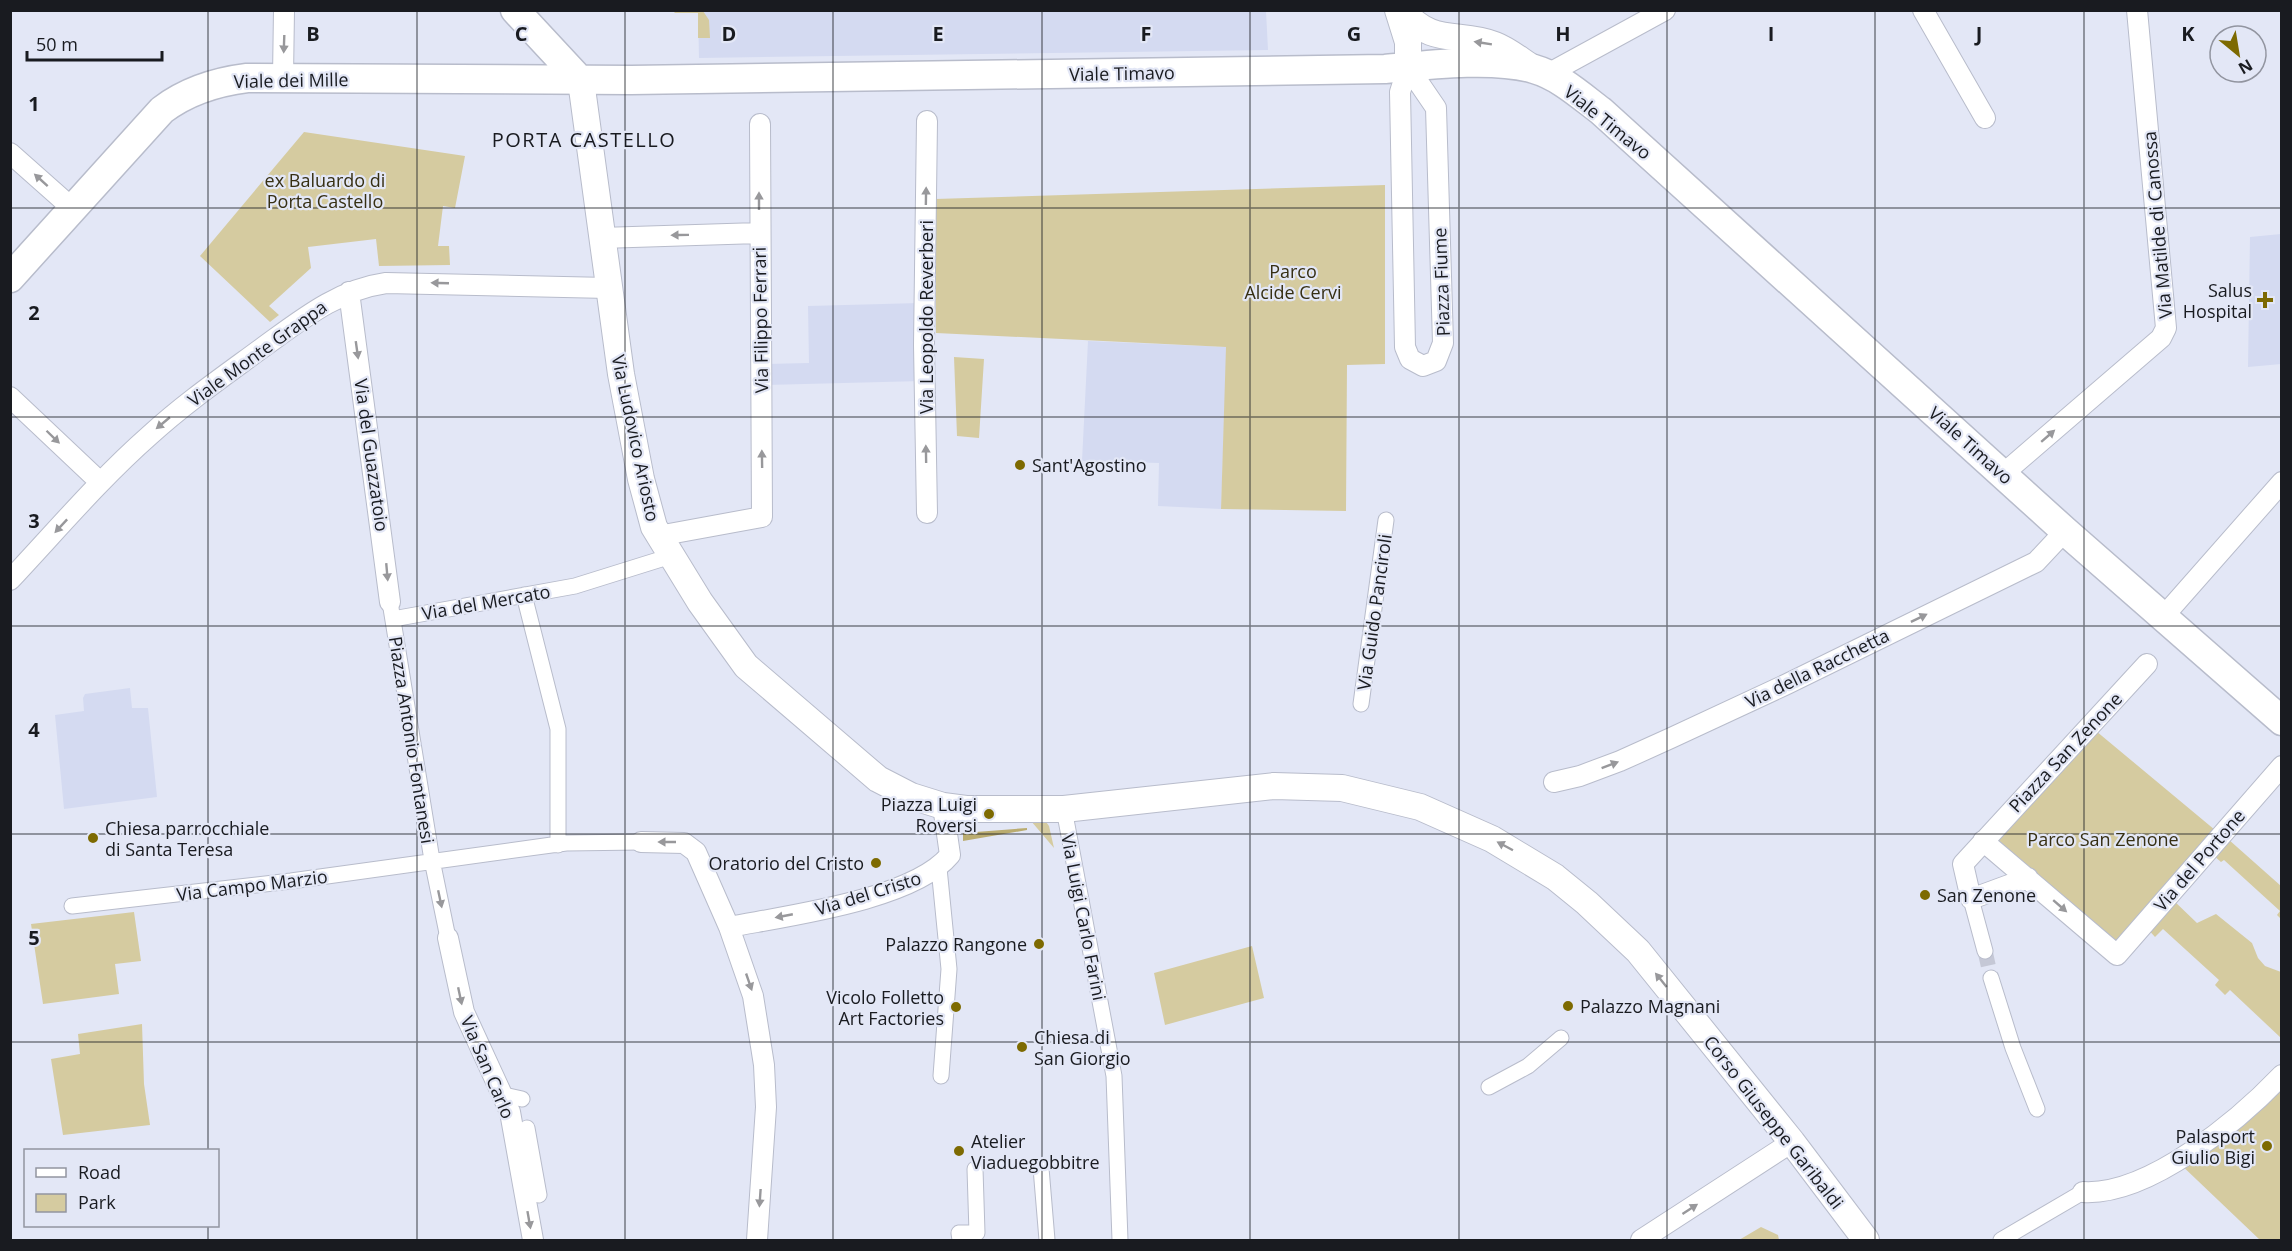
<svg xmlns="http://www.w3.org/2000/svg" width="2292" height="1251" font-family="'Open Sans',sans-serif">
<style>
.built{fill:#d4daf1}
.green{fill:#d5cba0}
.water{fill:#baac70}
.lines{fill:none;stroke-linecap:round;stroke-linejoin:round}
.pedestrian-tunnel{stroke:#c5c8d6;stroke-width:15;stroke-dasharray:15 8;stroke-linecap:butt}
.pedestrian-casing{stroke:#b8bccb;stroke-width:17}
.minor-casing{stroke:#b8bccb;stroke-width:22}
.tertiary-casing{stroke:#b8bccb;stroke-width:28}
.secondary-casing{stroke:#b8bccb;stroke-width:31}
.pedestrian{stroke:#fff;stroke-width:15}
.minor{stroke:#fff;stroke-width:20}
.tertiary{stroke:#fff;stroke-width:26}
.secondary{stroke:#fff;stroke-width:28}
.oneway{fill:#98989b}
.grid{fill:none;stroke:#191b20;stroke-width:1.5;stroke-opacity:0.55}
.poi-dot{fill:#7d6a01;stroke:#e3e7f6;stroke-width:2}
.labels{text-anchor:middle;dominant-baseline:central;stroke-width:4.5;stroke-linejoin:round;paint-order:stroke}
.street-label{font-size:18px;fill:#191b20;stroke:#e3e7f6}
.park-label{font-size:18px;fill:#362f13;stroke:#e3e7f6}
.poi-label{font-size:18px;fill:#191b20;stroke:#e3e7f6;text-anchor:end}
.neighbourhood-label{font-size:20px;letter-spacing:1.5px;fill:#191b20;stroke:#e3e7f6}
.grid-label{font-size:20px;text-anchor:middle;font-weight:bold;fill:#191b20;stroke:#e3e7f6;stroke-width:4.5;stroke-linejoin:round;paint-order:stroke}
</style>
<rect width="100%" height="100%" fill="#e3e7f6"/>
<path class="built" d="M698 11H1266L1268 50 699 58Z
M2281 234V364L2248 367 2250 237Z
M920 303 922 381 766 385V364L809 363 808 306Z
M1088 341 1227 347 1221 509 1158 506 1159 463 1082 461Z
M130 688 132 708H148L157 797 64 809 55 715 84 711 83 698 85 694Z"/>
<path class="green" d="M676 11H703L709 20 710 38H698V13H674Z
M304 132 465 156 455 208 443 206 438 246H449L450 265 379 266 376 239 308 247 311 268 269 306 279 315 270 322 200 256Z
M1385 185V364L1347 365 1346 511 1221 509 1226 347 936 333 935 199Z
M954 357 984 359 979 438 957 436Z
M2090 726 2221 835 2117 955 1983 841Z
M1044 819 1049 826 1054 848 1031 821Z
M2228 839 2281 886V919L2277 915 2280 911 2224 860 2221 862 2213 855Z
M2172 899 2197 923 2216 914 2252 943 2258 958 2265 966 2281 972V1038L2230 990 2225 995 2215 985 2219 980 2163 929 2155 937 2146 927Z
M134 912 141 961 115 964 119 994 43 1004 31 924Z
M1252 946 1264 998 1165 1025 1154 973Z
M142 1024 144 1084 150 1125 63 1135 51 1059 80 1054 78 1034Z
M2281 1075V1240H2260L2176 1160Z
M1761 1227 1778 1235 1779 1240H1739Z"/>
<path class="water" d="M1027 828V830L963 841V833Z"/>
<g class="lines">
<path class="pedestrian-tunnel" d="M1985 951 1991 978"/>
<defs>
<path id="pedestrian" d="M524 595 558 729V845
M390 602 432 860 448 938
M393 619 575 586 671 556
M1361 704 1386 520
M1064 809 1114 1076 1120 1240
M939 868 949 969 941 1076
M1971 899 1985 951
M72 906 291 881 566 843 641 842
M1991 978 2013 1048 2037 1109
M1489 1087 1528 1066 1561 1038
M504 1095 522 1099
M527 1128 539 1195
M1041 1168 1047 1240
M960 1240 959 1233H977L975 1169
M2001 1240 2083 1192"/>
<path id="minor" d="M1923 10 1985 118
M1408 67 1436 108 1443 343 1436 361 1423 366 1410 359 1405 347 1400 92Z
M1546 75 1665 10
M283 77 284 10
M10 153 72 208
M601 238 759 233
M349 292 390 602
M10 397 100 482
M2003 474 2161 338 2166 328 2137 10
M927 513 924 345 927 121
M658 536 762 517 760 124
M10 580C56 531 100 479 150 435 185 403 224 376 262 348 301 320 337 290 386 283L608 288
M2163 617 2282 482
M1554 782 1580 776 1620 761 1671 738 1787 684 2036 562 2065 531
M1983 841 2117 955 2282 766
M641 842 684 843 696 852 729 927 753 996 764 1065 766 1107 757 1240
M2028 878 1971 899 1963 864 2147 664
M729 927C786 916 913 900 950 855L943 806
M448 938 464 1012 510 1112 533 1240
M2083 1192C2149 1196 2239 1120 2282 1075
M1641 1240 1792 1142"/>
<path id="tertiary" d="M1398 10 1408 42V67
M1402 10C1432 47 1459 31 1495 45 1508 50 1520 60 1531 67
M581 81 621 374 641 479 654 527 700 602 746 666 878 779 911 796 943 806 966 809H1064L1274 786 1342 788 1420 807 1492 839 1555 877 1587 903 1638 951 1792 1142 1866 1240"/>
<path id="secondary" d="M515 10 581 81
M10 278 162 110C187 91 215 82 247 78L631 80 1385 69C1427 65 1494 57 1534 69 1559 76 1581 96 1601 111L2065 531 2282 721"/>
</defs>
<use href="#pedestrian" class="pedestrian-casing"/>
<use href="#minor" class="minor-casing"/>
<use href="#tertiary" class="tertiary-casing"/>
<use href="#secondary" class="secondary-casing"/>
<use href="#pedestrian" class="pedestrian"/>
<use href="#minor" class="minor"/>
<use href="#tertiary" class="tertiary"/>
<use href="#secondary" class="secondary"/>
</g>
<defs><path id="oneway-solid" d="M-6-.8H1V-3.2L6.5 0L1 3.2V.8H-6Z" transform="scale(1.5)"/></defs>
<g class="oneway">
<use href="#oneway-solid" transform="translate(1483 43) rotate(-171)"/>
<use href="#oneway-solid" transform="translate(284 44) rotate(92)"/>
<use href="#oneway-solid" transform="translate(41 180) rotate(-138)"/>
<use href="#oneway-solid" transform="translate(926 196) rotate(-89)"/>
<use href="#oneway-solid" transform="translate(759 201) rotate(-90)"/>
<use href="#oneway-solid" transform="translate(680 235) rotate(179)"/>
<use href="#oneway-solid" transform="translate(440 283) rotate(-178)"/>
<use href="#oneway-solid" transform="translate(357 350) rotate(82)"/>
<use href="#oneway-solid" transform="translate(163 423) rotate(140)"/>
<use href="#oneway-solid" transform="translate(2048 436) rotate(-41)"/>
<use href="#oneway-solid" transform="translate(53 437) rotate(44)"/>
<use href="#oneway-solid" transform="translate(926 454) rotate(-91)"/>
<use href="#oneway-solid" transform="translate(762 459) rotate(-91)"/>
<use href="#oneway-solid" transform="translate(61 526) rotate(133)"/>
<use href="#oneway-solid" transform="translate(387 572) rotate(85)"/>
<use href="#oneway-solid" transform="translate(1919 618) rotate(-26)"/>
<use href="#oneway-solid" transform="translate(1610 765) rotate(-21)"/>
<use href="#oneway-solid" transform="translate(667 842) rotate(-180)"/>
<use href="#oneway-solid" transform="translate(1505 846) rotate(-152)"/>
<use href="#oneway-solid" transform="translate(440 899) rotate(78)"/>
<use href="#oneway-solid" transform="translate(2060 906) rotate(41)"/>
<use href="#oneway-solid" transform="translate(784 916) rotate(169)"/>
<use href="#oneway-solid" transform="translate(1661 980) rotate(-129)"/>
<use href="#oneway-solid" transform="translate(749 982) rotate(71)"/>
<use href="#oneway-solid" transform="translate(460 996) rotate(78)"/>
<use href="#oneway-solid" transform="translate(760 1198) rotate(94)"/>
<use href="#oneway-solid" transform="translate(1690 1209) rotate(-33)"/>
<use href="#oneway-solid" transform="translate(529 1220) rotate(80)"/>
</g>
<path class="grid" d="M208 10V1150M417 10V1240M625 10V1240M833 10V1240M1042 10V1240M1250 10V1240M1459 10V1240M1667 10V1240M1875 10V1240M2084 10V1240M10 208H2282M10 417H2282M10 626H2282M10 834H2282M10 1042H2282M208 1226V1240"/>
<g class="poi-dot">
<path d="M2262 291h6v6h6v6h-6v6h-6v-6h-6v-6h6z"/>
<circle cx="1020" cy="465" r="6"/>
<circle cx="989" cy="814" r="6"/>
<circle cx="93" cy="838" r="6"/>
<circle cx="876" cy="863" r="6"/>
<circle cx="1925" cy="895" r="6"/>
<circle cx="1039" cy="944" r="6"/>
<circle cx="1568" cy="1006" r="6"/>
<circle cx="956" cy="1007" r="6"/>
<circle cx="1022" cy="1047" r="6"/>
<circle cx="2267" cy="1146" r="6"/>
<circle cx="959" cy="1151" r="6"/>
</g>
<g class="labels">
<g class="street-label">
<text transform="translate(1122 73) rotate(-1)">Viale Timavo</text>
<text transform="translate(291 80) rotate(-1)">Viale dei Mille</text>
<text transform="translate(1608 122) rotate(39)">Viale Timavo</text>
<text transform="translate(2157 225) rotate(-95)">Via Matilde di Canossa</text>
<text transform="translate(1441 282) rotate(-92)">Piazza Fiume</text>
<text transform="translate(926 317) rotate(-90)">Via Leopoldo Reverberi</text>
<text transform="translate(760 320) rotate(-91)">Via Filippo Ferrari</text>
<text transform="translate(257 353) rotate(-36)">Viale Monte Grappa</text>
<text transform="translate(636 438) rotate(78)">Via Ludovico Ariosto</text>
<text transform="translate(1971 445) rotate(42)">Viale Timavo</text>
<text transform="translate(372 455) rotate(82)">Via del Guazzatoio</text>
<text transform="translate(486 602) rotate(-10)">Via del Mercato</text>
<text transform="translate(1374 612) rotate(-82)">Via Guido Panciroli</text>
<text transform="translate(1817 668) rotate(-26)">Via della Racchetta</text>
<text transform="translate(412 740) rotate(81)">Piazza Antonio Fontanesi</text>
<text transform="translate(2065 752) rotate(-47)">Piazza San Zenone</text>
<text transform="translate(2199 860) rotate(-49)">Via del Portone</text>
<text transform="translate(252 885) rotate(-7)">Via Campo Marzio</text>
<text transform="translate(868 893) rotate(-17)">Via del Cristo</text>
<text transform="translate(1084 917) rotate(79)">Via Luigi Carlo Farini</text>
<text transform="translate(488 1067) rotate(67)">Via San Carlo</text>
<text transform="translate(1774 1122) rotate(52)">Corso Giuseppe Garibaldi</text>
</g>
<g class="park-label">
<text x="325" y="180">ex Baluardo di<tspan x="325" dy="21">Porta Castello</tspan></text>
<text x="1293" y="271">Parco<tspan x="1293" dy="21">Alcide Cervi</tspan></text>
<text x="2103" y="839">Parco San Zenone</text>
</g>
<g class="poi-label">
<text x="2252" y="290">Salus<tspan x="2252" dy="21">Hospital</tspan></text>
<text x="1032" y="465" text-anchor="start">Sant'Agostino</text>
<text x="977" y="804">Piazza Luigi<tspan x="977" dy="21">Roversi</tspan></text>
<text x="105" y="828" text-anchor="start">Chiesa parrocchiale<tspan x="105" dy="21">di Santa Teresa</tspan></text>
<text x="864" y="863">Oratorio del Cristo</text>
<text x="1937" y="895" text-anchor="start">San Zenone</text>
<text x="1027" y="944">Palazzo Rangone</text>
<text x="944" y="997">Vicolo Folletto<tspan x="944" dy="21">Art Factories</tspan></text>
<text x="1580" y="1006" text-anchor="start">Palazzo Magnani</text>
<text x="1034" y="1037" text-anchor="start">Chiesa di<tspan x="1034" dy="21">San Giorgio</tspan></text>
<text x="2255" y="1136">Palasport<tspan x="2255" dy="21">Giulio Bigi</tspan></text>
<text x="971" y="1141" text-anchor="start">Atelier<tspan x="971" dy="21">Viaduegobbitre</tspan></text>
</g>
<g class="neighbourhood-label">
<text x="584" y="139">PORTA CASTELLO</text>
</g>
</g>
<g class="grid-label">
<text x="313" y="41">B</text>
<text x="521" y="41">C</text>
<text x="729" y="41">D</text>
<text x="938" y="41">E</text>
<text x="1146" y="41">F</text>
<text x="1354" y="41">G</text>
<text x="1563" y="41">H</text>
<text x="1771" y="41">I</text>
<text x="1979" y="41">J</text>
<text x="2188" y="41">K</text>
<text x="34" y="111">1</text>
<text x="34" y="320">2</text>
<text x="34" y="528">3</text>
<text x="34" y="737">4</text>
<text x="34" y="945">5</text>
</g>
<rect width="2292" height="1251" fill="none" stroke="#191b20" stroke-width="24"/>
<rect x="24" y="1149" width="195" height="78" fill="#e3e7f6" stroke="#9295a0" stroke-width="1.5"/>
<rect x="36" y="1168" width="30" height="9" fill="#ffffff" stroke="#9295a0" stroke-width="1.5"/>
<text x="78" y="1179" font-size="18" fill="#191b20">Road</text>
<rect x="36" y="1194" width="30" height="18" fill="#d5cba0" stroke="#9295a0" stroke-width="1.5"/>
<text x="78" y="1209" font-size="18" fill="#191b20">Park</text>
<g transform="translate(2238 54) rotate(150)"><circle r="28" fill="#e3e7f6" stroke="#9295a0" stroke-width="1.5"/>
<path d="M0-4.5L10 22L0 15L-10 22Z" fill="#7d6a01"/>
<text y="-9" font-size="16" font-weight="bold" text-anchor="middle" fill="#191b20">N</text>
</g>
<path d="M27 51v9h135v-9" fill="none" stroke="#191b20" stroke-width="3"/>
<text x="36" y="51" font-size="18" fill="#191b20" stroke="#e3e7f6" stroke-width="4.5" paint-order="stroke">50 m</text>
</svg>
